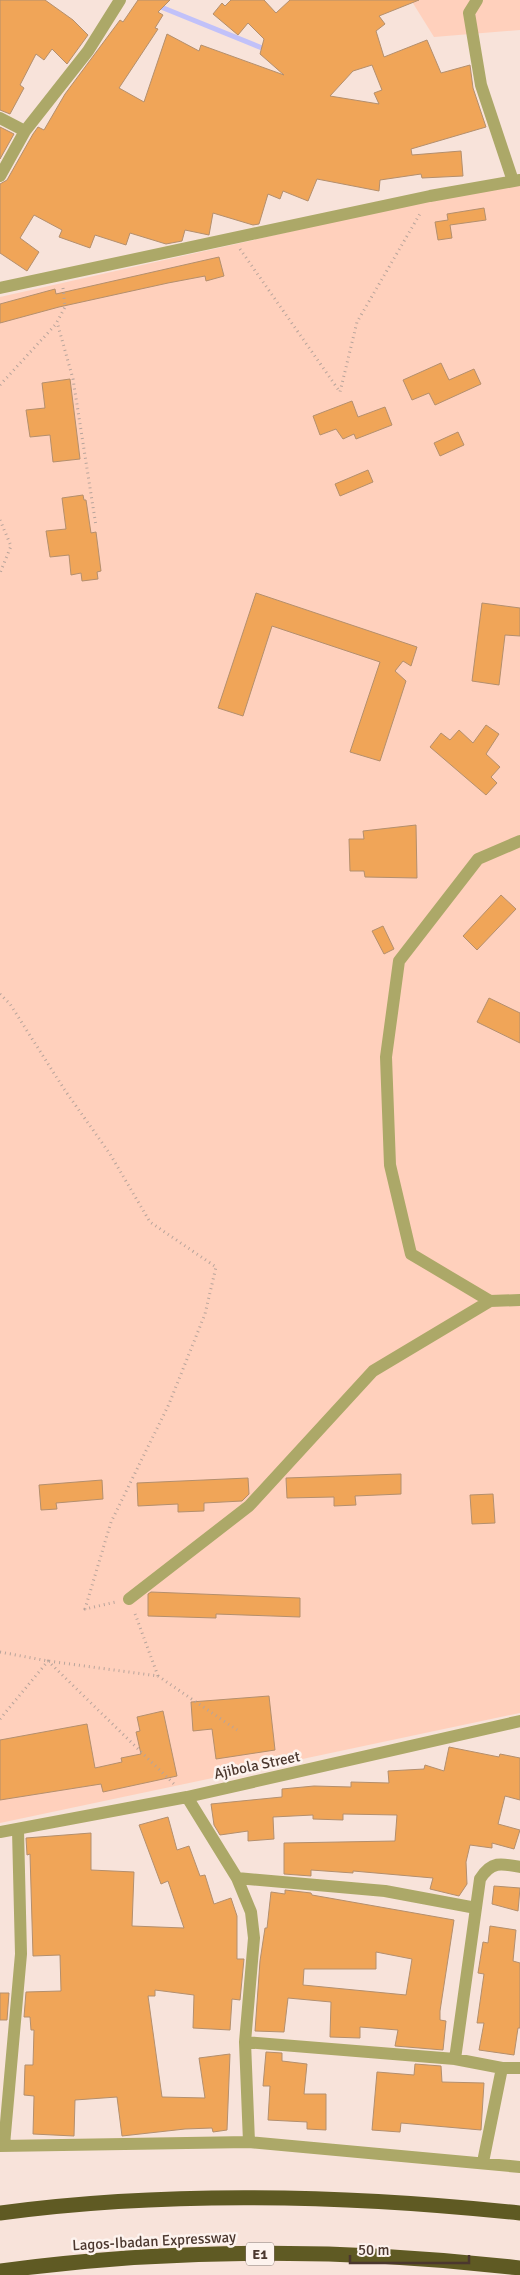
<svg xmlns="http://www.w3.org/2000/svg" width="520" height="2275" font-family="Signika,sans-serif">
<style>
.built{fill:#ffd0bc}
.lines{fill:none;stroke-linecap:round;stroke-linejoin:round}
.stream{stroke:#c1c1f9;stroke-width:5}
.building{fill:#f0a558;stroke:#b48f6d;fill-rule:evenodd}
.path{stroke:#b8a49b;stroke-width:3;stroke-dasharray:1 4;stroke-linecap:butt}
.minor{stroke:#aca868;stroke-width:12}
.highway{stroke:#5f5a23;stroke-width:15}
.labels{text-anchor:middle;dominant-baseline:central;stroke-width:5;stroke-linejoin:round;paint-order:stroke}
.shield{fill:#fdf3ee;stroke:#806f68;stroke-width:1}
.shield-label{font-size:14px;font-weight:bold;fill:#4b372e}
.street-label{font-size:15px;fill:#4b372e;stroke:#fdf3ee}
</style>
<rect width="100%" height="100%" fill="#f8e3da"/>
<path class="built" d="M411 0H520V30L434 37Z
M520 180V1713L0 1823V297Z"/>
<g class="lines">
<path class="stream" d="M151 0 156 5 267 50"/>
</g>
<path class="building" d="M0 0H45L73 20 88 35 67 64 52 49 44 60 36 54 20 85 24 88 10 114 0 110Z
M138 0H170L158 12 163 15 155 28 158 29 119 88 144 102 167 34 199 51 201 45 284 75 260 54 264 39 248 23 238 35 213 14 222 3 225 6 231 0H264L276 13 290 0H419L379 16 385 24 376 31 384 57 427 40 441 73 470 65 473 88 486 127 411 149 412 155 461 151 463 176 422 178 421 174 380 180 379 191 317 179 308 201 283 191 280 199 268 194 259 224 253 225 213 213 209 235 185 230 182 241 166 244 130 233 126 245 95 235 90 248 59 237 62 230 34 215 20 238 39 252 27 271 0 253V184L7 180 33 134 38 127 44 130 65 94 120 20 123 22ZM372 65 382 90 374 93 379 104 330 96 353 71Z
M0 127 14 134 0 159Z
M484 208 486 220 450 225 452 238 438 240 435 222 448 220 447 214Z
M219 257 224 276 206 281 205 276 168 283 59 307 0 323V304L55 289 56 294Z
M441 363 449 380 474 369 481 384 435 405 429 393 412 400 403 380Z
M70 379 80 459 53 462 50 435 30 437 26 410 45 408 42 383Z
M352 401 358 417 385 407 392 425 356 439 354 434 343 439 336 429 320 435 313 416Z
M458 432 464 445 440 456 434 443Z
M368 470 373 482 340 496 335 484Z
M83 495 84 500H86L91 533 96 532 101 571 97 572 98 579 82 581 81 573 71 575 69 555 50 557 46 531 66 529 62 498Z
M256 593 417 647 411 666 403 661 395 671 406 681 380 761 350 752 380 662 272 626 243 716 218 708Z
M482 603 520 608V636L505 635 499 685 472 681Z
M486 725 499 734 486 754 500 767 491 777 497 783 486 795 430 747 441 733 450 740 459 730 473 743Z
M416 825 417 878 365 877 364 871H350L349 839H364L363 831Z
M501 895 516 909 477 950 463 936Z
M383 926 394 949 384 954 372 931Z
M489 998 520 1013V1043L477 1022Z
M401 1474V1494L355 1496 356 1505 334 1506V1497L287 1498 286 1478Z
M248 1478 249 1494 242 1501 204 1503V1511L178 1512V1504L138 1506 137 1483Z
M102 1480 103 1499 56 1503 57 1509 41 1510 39 1485Z
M493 1494 495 1523 472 1524 470 1495Z
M151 1592 300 1598V1617L216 1614V1618L148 1616V1594Z
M269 1696 275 1750 216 1759 212 1729 193 1731 191 1702Z
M163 1711 177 1776 103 1792 101 1784 0 1800V1740L87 1724 95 1768 122 1762 121 1758 141 1754 136 1732 140 1731 137 1717Z
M449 1747 499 1757 500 1754 520 1758V1800L505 1796 498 1824 520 1830 514 1849 492 1843V1848L470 1845 466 1862 467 1884 459 1896 430 1889 433 1878 353 1871V1873L311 1870V1876L284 1874V1843L395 1841 397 1815 343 1814V1820L313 1819V1815L273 1817 274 1839 248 1841V1831L220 1835 214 1825 211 1804 282 1797V1789L314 1786 351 1787V1782L389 1783 388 1771 424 1769 425 1765 444 1771Z
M168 1817 177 1850 189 1846 200 1876 205 1875 214 1904 231 1898 237 1916V1959H244L240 2000 232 1999 230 2030 193 2028 194 1995 155 1990V1996H148L162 2097 205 2098 199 2058 230 2054 227 2130 213 2132 212 2128 185 2129 122 2136 117 2097 75 2100 74 2136 33 2134 34 2096 24 2095 25 2065H33L34 2030H31L30 2017H24L26 1992 61 1991 60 1955 33 1956 30 1854 27 1855 26 1838 91 1833V1870L134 1872 132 1926 184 1928 168 1881 161 1884 139 1825Z
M494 1886 520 1888 518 1911 492 1904Z
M285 1890 311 1893 312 1895 454 1920 440 2011V2020L446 2021 443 2050 395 2046 398 2030 360 2027V2038L330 2037 331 2002 288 1998 284 2032 255 2031 260 1961 265 1928H267L271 1892 285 1894ZM376 1952 412 1959 406 1995 303 1985 304 1969H376Z
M490 1926 516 1930 513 1961 520 1963V2028H518L514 2055 479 2050 484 2023H477L484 1974 478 1973 483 1942 488 1943Z
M0 1993H9L7 2020H0Z
M266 2052 282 2053V2061L307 2064 304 2094H326V2130L307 2129V2122L268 2120 270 2086H263Z
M415 2064 441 2066 442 2082 484 2083 481 2130 401 2123 400 2132 372 2130 377 2072 414 2075Z"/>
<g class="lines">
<path class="path" d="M240 249 340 392 357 322 421 212
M63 288 65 307 57 322 73 379 96 526
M0 385 57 323
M0 520 11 546 0 573
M0 994 10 1004 64 1089 110 1154 150 1222 216 1267 205 1314 169 1404 111 1522 85 1609 116 1602
M0 1652 48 1661 158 1676 134 1611
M158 1676 237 1730
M0 1719 48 1661 176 1786"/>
<path class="minor" d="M477 0 469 13 481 85 513 181
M0 118 25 131
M0 176 25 131 88 51 120 0
M0 288 430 196 520 180
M490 1301 411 1254 390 1165 386 1057 399 961 478 859 520 841
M129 1599 249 1506 373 1371 490 1301 520 1300
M187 1797 237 1878 251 1912 254 1938 245 2042 249 2142
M0 1832 187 1797 520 1721
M237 1878 385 1891 476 1908
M245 2042 455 2059 502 2068H520
M455 2059 480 1879C491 1861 501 1863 520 1867
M4 2145 21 1954 18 1830
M0 2146 249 2142 520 2167
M483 2162 502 2068"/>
<path class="highway" d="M0 2213C171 2190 348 2195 520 2213
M0 2271C172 2248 348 2248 520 2268"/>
</g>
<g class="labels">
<rect class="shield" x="246" y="2242.5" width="28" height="23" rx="4"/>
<g class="shield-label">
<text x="260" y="2254">E1</text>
</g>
<g class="street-label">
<text transform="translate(257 1765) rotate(-12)">Ajibola Street</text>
<text transform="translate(154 2241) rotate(-3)">Lagos-Ibadan Expressway</text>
</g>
</g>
<path d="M350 2255v8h119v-8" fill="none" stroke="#4b372e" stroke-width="2.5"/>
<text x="358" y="2255" font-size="15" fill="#4b372e" stroke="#fdf3ee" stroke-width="4" paint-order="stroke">50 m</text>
</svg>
